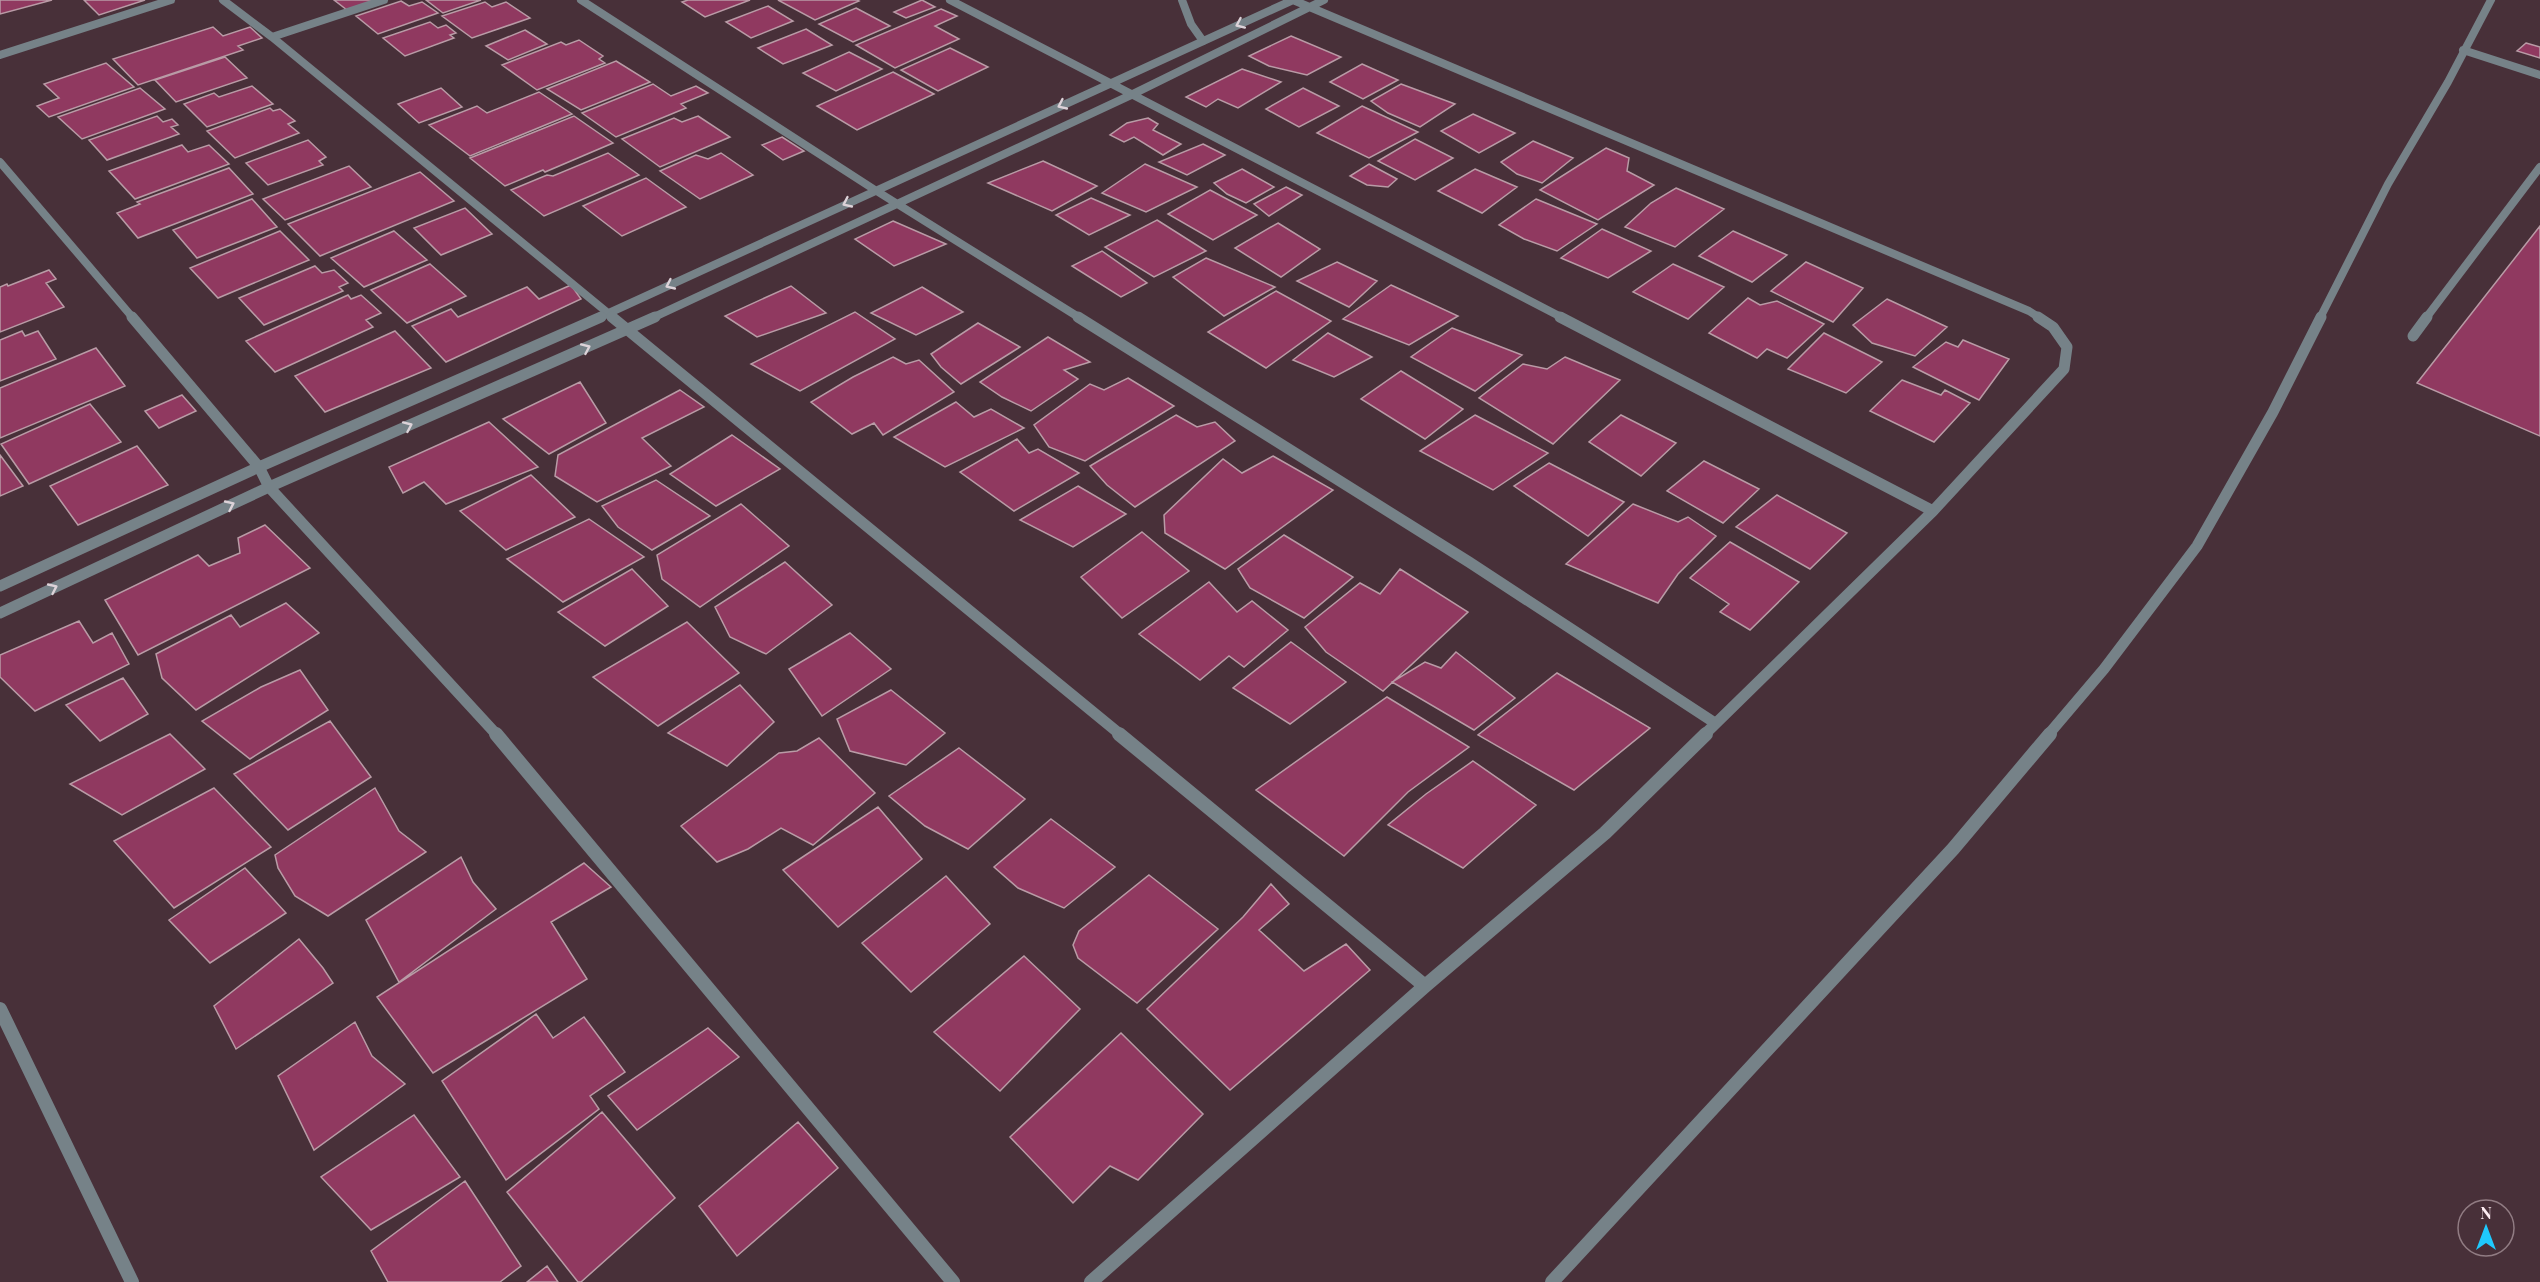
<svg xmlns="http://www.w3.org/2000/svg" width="2540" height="1282" font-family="'Playfair Display',serif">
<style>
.building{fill:#903960;stroke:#b99ba6;stroke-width:1.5}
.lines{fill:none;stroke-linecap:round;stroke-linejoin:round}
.lane-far1{stroke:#768288;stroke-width:8}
.lane{stroke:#768288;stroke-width:11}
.street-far2{stroke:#768288;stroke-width:8}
.street-far1{stroke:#768288;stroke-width:11}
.street{stroke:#768288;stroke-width:14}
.oneway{stroke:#dcd2d8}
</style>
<rect width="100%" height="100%" fill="#483039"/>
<path class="building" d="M0 0H52L0 14Z
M84 0H145L99 15Z
M334 0H376L347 10Z
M426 0H481L443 13Z
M688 0H750L705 17 682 2Z
M778 0H857L859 1 815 20Z
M922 0 935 7 906 18 894 12Z
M401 1 409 6 422 2 438 13 378 34 356 16Z
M485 2 492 7 506 2 530 18 472 38 442 16Z
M768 6 793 21 751 38 726 22Z
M856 8 890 26 853 42 819 24Z
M941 9 957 16 935 26 959 39 895 68 856 45Z
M430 22 438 28 446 25 456 33 450 35 454 38 405 56 383 38Z
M213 27 223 36 250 27 262 38 238 46 243 50 138 85 113 59Z
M806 29 832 45 783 64 758 48Z
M525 30 547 44 508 60 486 46Z
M1291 36 1341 57 1307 75 1269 66 1249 56Z
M579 40 603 56 599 59 605 63 537 90 502 65 561 42 566 45Z
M2526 43 2540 47V58L2517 51Z
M950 48 988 67 938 91 901 70Z
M849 52 882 69 836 91 803 73Z
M225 57 247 78 176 102 155 80Z
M616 61 650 82 581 110 547 89Z
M106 63 134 87 49 117 37 106 59 98 44 84Z
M1362 64 1398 80 1363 99 1330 82Z
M1242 69 1281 82 1238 108 1218 99 1206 107 1186 97Z
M893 72 934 94 857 130 817 106Z
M653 84 671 96 696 86 708 93 681 104 686 108 616 137 582 113Z
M1401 84 1455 104 1420 127 1388 113 1371 101Z
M252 86 273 104 207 127 184 104 214 93 219 97Z
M140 88 165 109 82 139 58 117Z
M441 88 462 107 419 123 398 104Z
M1303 88 1339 106 1299 127 1266 109Z
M539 92 572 114 470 156 429 125 477 106 487 113Z
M1362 106 1418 132 1369 158 1317 133Z
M270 108 273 111 280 109 295 121 288 124 299 133 235 158 207 131Z
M1473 114 1515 133 1479 153 1441 131Z
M157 116 163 122 172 119 178 125 171 127 179 134 107 160 89 140Z
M574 116 613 143 545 172 543 170 505 186 470 158Z
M698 116 730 137 660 167 622 139 674 118 682 122Z
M1148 118 1158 124 1153 130 1181 144 1163 155 1134 137 1124 142 1110 135 1127 123Z
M782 137 804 151 783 160 762 145Z
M1415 139 1453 158 1415 180 1378 161Z
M308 140 326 157 319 161 323 165 268 185 246 163Z
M1533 141 1573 158 1542 183 1517 174 1501 162Z
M1203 144 1225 155 1187 175 1159 162Z
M182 145 188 152 209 145 229 164 135 199 109 171Z
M1606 148 1629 158 1627 171 1654 185 1598 220 1540 190Z
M608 153 639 175 544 216 511 190 547 175 553 176Z
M721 153 753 175 700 199 660 171 696 155 708 159Z
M1043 161 1097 186 1052 211 988 183Z
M1145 164 1197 187 1146 212 1102 193Z
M1369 164 1397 179 1388 187 1367 185 1350 176Z
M349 166 371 187 285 220 263 199Z
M229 168 253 194 138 238 117 213 140 204 137 202Z
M1242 169 1274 187 1246 203 1227 194 1214 183Z
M1475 169 1517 187 1482 213 1438 191Z
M420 172 454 201 320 256 288 224Z
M646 178 686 207 622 236 583 206Z
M1286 187 1302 195 1269 216 1254 204Z
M1676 188 1724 209 1675 247 1625 227 1651 203Z
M1210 190 1257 215 1213 240 1168 214Z
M1091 198 1130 215 1089 235 1056 215Z
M252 199 277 227 197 258 173 230Z
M1536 199 1597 224 1557 251 1524 239 1499 225Z
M465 208 492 234 441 255 414 228Z
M1157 220 1206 251 1154 277 1105 247Z
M893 221 946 244 894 266 855 239Z
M1278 223 1320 249 1281 277 1235 248Z
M2540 226V436L2417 383Z
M1602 229 1651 251 1608 278 1561 258Z
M280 231 309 260 218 298 190 268Z
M394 231 427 260 364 287 331 258Z
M1733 231 1787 255 1752 282 1699 256Z
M1102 251 1147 283 1121 297 1072 266Z
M1206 258 1275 287 1224 316 1173 277Z
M1337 262 1377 281 1349 307 1297 281Z
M1806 262 1863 288 1833 322 1771 291Z
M430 264 466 296 407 323 371 290Z
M1673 264 1724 287 1688 319 1633 292Z
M315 266 322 273 334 270 348 283 339 287 343 291 264 325 239 298Z
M49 270 56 279 46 283 64 307 0 332V287L7 284 8 286Z
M571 285 581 299 446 362 412 326 451 309 458 317 527 287 539 299Z
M1391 285 1458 316 1409 345 1343 319Z
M791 286 826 313 757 337 725 316Z
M922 287 963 312 916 335 871 313Z
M1276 291 1331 321 1266 368 1208 332Z
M348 295 351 299 361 295 381 313 366 320 373 327 275 372 246 341Z
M1748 298 1760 305 1777 301 1824 324 1787 358 1767 349 1757 358 1709 333Z
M1887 299 1947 327 1915 356 1872 343 1853 325Z
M855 312 895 339 800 391 751 364Z
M978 323 1020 347 961 384 941 367 931 354Z
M1452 328 1522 355 1475 391 1411 357Z
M22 331 25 336 38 331 56 359 0 381V340Z
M395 331 431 368 325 412 295 376Z
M1328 333 1372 357 1334 377 1293 360Z
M1824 333 1882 362 1846 393 1788 369Z
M1048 337 1090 362 1064 370 1078 379 1031 411 1002 397 980 382Z
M1963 340 2009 359 1979 400 1913 367 1946 342 1958 347Z
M96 348 125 386 0 438V388Z
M893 357 906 364 919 360 954 392 883 435 874 423 852 434 811 402 853 377Z
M1565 357 1620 380 1553 444 1479 398 1523 364 1547 369Z
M1401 371 1463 409 1425 439 1361 399Z
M1128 378 1174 406 1085 461 1049 447 1034 425 1090 384 1104 390Z
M1902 380 1941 395 1945 390 1970 403 1934 442 1870 411Z
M580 382 606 423 549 454 503 419Z
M680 390 704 407 642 438 671 466 597 502 555 476 558 455Z
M182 395 196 411 159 428 145 411Z
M956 402 974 417 991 409 1024 428 945 467 894 437Z
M90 404 121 442 29 484 1 444Z
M1176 415 1197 427 1215 422 1235 441 1135 507 1107 485 1090 466Z
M1475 415 1548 453 1493 490 1420 451Z
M1621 415 1676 443 1641 476 1589 442Z
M489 422 538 467 446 504 424 482 403 493 389 467Z
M732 435 780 469 716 506 670 474Z
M1017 439 1029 453 1038 449 1079 473 1014 511 960 472Z
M137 446 168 485 78 525 50 486Z
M0 455 23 486 0 496Z
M1273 456 1333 490 1225 569 1165 533 1164 515 1223 459 1242 473Z
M1704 461 1759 489 1723 523 1667 491Z
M1549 463 1624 502 1588 536 1514 486Z
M531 475 575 517 506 550 460 511Z
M656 480 710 516 652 550 618 527 602 506Z
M1078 486 1126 514 1073 547 1020 520Z
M1777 495 1847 533 1810 569 1736 527Z
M741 504 789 546 700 607 662 579 657 555Z
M1633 504 1678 522 1688 517 1716 536 1678 574 1658 603 1566 564Z
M589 519 644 557 563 602 507 559Z
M265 525 310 568 138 655 105 600 198 555 209 566 240 553 238 538Z
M1142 532 1189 571 1122 618 1081 577Z
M1284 535 1353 577 1304 618 1250 588 1238 569Z
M1730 542 1799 582 1750 630 1720 612 1729 604 1690 578Z
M785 562 832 605 766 654 730 637 715 607Z
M632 569 668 606 605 646 558 612Z
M1400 569 1468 612 1383 691 1326 652 1305 627 1360 583 1380 594Z
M1209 582 1237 612 1252 601 1288 630 1244 667 1229 656 1200 680 1139 634Z
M286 603 319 633 196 710 162 678 156 654 231 615 240 627Z
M79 621 93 643 112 633 129 664 35 711 0 677V655Z
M687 622 739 673 658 726 593 677Z
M850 633 891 669 822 716 789 669Z
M1291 642 1346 682 1290 724 1233 688Z
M1456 652 1515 698 1474 730 1392 682 1425 662 1441 668Z
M300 670 328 710 250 759 202 721 261 687Z
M1557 673 1650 728 1574 790 1478 735Z
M123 678 148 714 100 741 66 705Z
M740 685 774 722 727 766 668 733Z
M891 690 945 733 906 765 850 751 837 719Z
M1387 697 1469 747 1408 792 1344 856 1256 790Z
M330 721 371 777 288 830 234 774Z
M170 734 205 769 122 815 70 784Z
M819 738 875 793 813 845 781 828 748 849 717 862 681 826 779 753 797 751Z
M959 748 1025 799 968 849 925 826 889 796Z
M1473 761 1536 805 1463 868 1388 825 1426 794Z
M214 788 271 847 174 908 114 841Z
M375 788 399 831 426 852 328 916 295 896 278 868 275 855Z
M878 807 922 859 838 927 783 870Z
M1051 819 1115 867 1064 908 1018 888 994 867Z
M461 857 473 882 496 909 399 982 366 920Z
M584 863 611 887 551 922 587 979 433 1073 377 997Z
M245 868 286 913 210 963 169 920Z
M1149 875 1218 929 1137 1003 1078 958 1073 945 1079 931Z
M946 876 990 924 911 992 862 943Z
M1271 884 1289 904 1259 930 1304 971 1346 944 1370 970 1230 1090 1147 1009 1243 917Z
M299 939 323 968 333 983 236 1049 214 1006Z
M1024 956 1080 1009 1000 1091 934 1032Z
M536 1014 553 1038 584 1017 625 1072 590 1096 599 1109 506 1180 442 1081Z
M355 1022 372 1056 405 1084 314 1150 278 1076Z
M708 1028 739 1057 637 1130 608 1096Z
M1121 1033 1203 1114 1138 1180 1110 1166 1073 1203 1010 1137Z
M602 1112 675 1198 581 1282H578L507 1192Z
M414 1115 460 1177 371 1230 321 1177Z
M798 1122 838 1168 737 1256 699 1206Z
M465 1181 521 1266 500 1282H388L371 1251Z
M547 1266 558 1282H527Z"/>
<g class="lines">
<path class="lane-far1" d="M1182 0 1191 24 1203 41
M2463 50 2540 75
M2426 318 2540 167"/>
<path class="lane" d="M2413 336 2427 317"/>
<path class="street-far2" d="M223 0 272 37 614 318
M581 0 875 190 1080 318
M950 0 1563 318
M1293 0 2029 311 2040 318
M272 37 384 0
M0 55 171 0
M0 162 133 318
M598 318 1293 0
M652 318 1131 95 1324 0
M2320 318 2388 184 2448 82 2491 0"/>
<path class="street-far1" d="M132 317 259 467 269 487 497 735
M612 317 1121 735
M1078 317 1469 562 1715 723
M1560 317 1933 511
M0 586 259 467 601 317
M0 613 269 487 655 317
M1704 735 1933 511 2064 369 2067 347 2053 327 2038 317
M2048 735 2104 669 2197 546 2273 412 2321 317"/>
<path class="street" d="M496 734 953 1282
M1119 734 1425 986
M0 1009 132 1282
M1091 1282 1425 986 1605 833 1706 734
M1552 1282 1953 849 2050 734"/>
</g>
<defs><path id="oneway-chevron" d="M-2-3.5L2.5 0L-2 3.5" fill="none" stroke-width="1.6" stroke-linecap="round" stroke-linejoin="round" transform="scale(1.5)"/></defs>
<g class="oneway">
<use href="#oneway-chevron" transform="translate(1240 24) rotate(156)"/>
<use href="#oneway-chevron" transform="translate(1062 105) rotate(155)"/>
<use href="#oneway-chevron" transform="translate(847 203) rotate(155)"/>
<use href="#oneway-chevron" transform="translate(670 285) rotate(155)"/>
<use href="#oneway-chevron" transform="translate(586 348) rotate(-24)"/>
<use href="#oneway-chevron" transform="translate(408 426) rotate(-24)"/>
<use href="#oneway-chevron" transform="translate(230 505) rotate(-25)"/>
<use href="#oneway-chevron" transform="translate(53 588) rotate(-25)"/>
</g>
<g transform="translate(2486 1228)"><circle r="28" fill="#483039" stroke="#917c83" stroke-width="1.5"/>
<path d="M0-4.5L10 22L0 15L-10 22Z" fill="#1fc9fd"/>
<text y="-9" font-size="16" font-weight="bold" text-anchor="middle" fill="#feedf3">N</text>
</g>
</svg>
